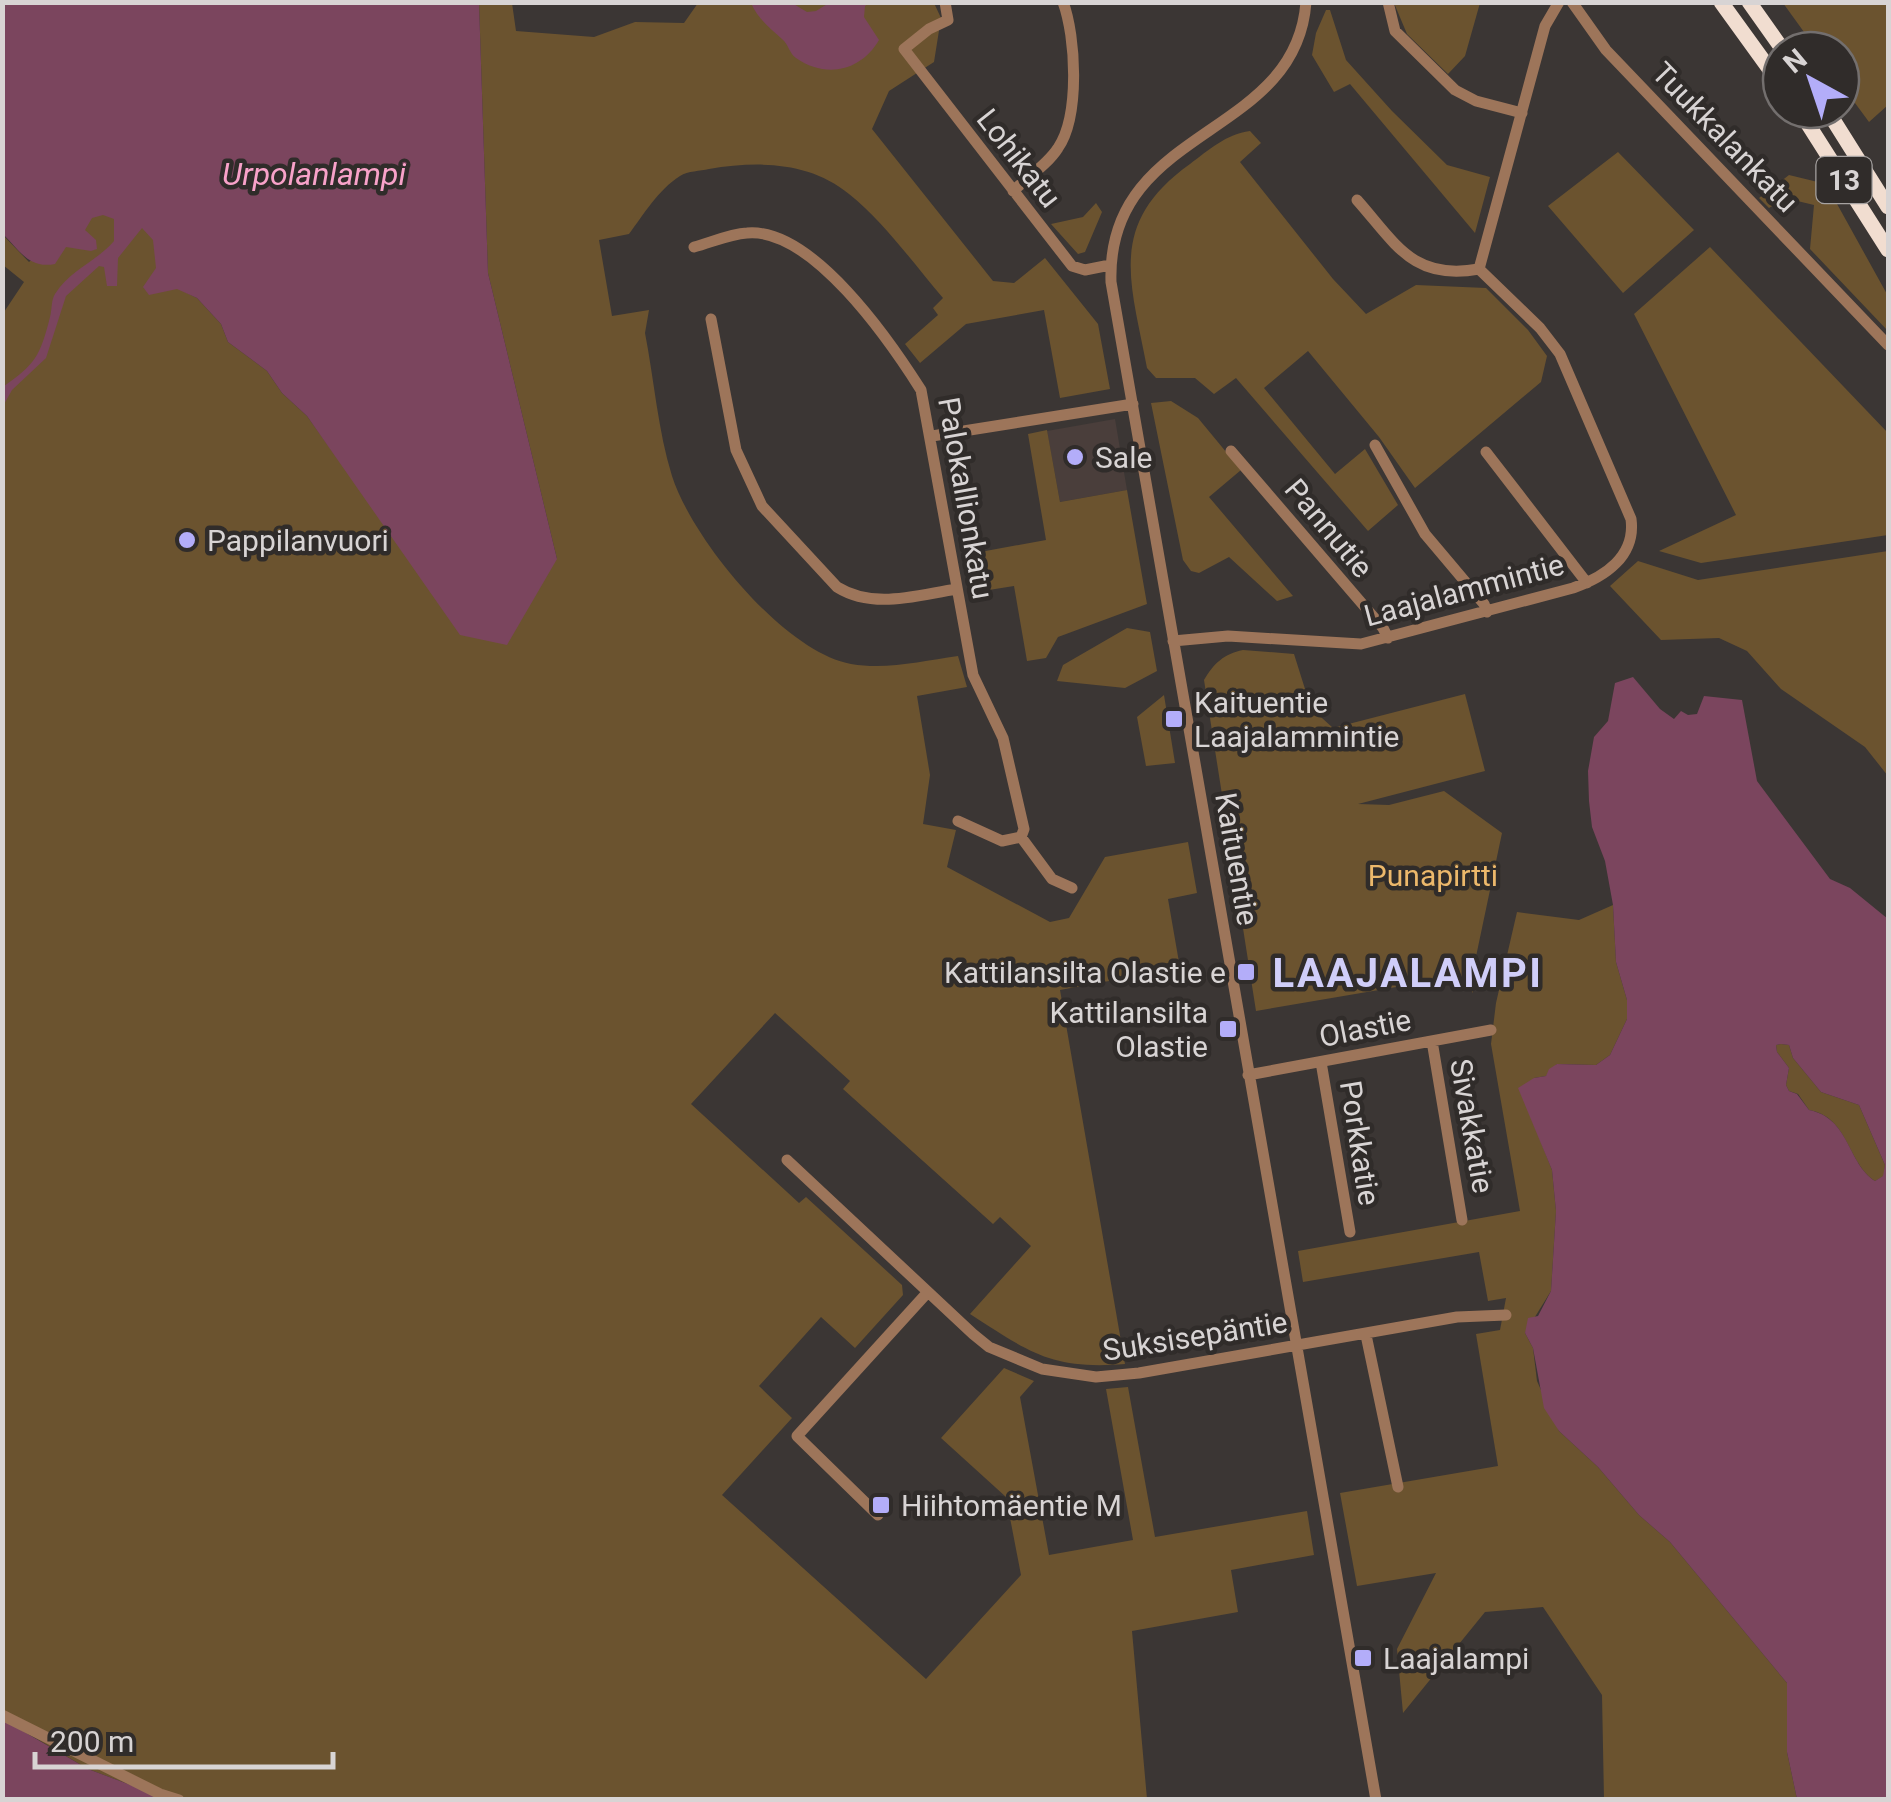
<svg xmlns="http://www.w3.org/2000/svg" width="1891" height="1802" font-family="Roboto,sans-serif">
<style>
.built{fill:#4a3e3b}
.green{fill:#6b532f}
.water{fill:#7b455e;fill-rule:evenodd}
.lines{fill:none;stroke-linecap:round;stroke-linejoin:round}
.minor{stroke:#9d755a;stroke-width:11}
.highway{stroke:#f1ddd0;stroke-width:15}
.poi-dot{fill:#b3adf9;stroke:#302c2a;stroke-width:4}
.labels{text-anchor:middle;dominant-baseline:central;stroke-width:9;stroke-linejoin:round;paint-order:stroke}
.shield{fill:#302c2a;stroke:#a6a2a1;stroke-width:2.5}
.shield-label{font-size:28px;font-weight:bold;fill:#d8d4d4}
.street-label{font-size:30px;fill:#d8d4d4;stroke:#302c2a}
.poi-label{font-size:30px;fill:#d8d4d4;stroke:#302c2a;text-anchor:start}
.park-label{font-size:30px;fill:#ecb86b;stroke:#302c2a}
.water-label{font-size:32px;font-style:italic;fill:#f8a2c9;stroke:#302c2a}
.district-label{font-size:40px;font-weight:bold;letter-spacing:2.5px;fill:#d0cef9;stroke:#302c2a}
</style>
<rect width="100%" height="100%" fill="#3b3634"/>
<path class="built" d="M1115 419 1127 490 1060 502 1047 431Z"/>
<path class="green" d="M479 3H512L516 31 594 37 635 22 684 23 698 3H934L941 18 934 62 889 91 872 129 993 281 1014 283 1045 258 1098 324 1110 389 1060 398 1044 310 966 324 920 363 905 344 938 315 933 308 943 298C913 263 885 223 849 194 809 161 758 161 709 169 700 171 688 171 680 176 658 190 644 214 629 234L599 240 612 316 649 310 645 333C654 379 658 431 672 476 692 539 784 652 851 664 887 670 922 661 958 656L967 687 917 696 930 775 923 824 956 830 947 867 1050 922 1069 918 1105 857 1188 842 1197 893 1168 899 1180 968 1060 990 1125 1364C1051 1370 1029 1352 970 1314L1031 1246 1000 1217 993 1224 843 1089 850 1081 775 1013 691 1104 799 1203 806 1197 902 1285 903 1295 855 1348 821 1317 759 1386 792 1418 722 1495 926 1679 1021 1575 1006 1497 941 1438 1004 1368 1034 1381 1020 1397 1049 1555 1133 1540 1106 1389 1128 1387 1155 1537 1307 1511 1314 1555 1231 1570 1238 1612 1132 1631 1147 1799H168L88 1769 3 1719 2 315 24 282 3 265 2 234 29 262 98 206 145 221 185 292 197 298 221 324 228 342 267 371 282 393 307 416 368 501 557 559 488 273Z
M1394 3H1480L1465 56 1448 74 1407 34Z
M1783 3H1888V105L1869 122 1841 84V50H1817Z
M1326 10H1330L1346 60 1392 111 1447 165 1490 177 1475 233 1350 84 1334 92 1312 55 1316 33Z
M1250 131 1261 143 1240 162 1333 279 1366 314 1416 285 1486 288 1528 330 1547 356 1541 382 1415 488 1379 437 1308 351 1264 388 1335 474 1365 449 1398 505 1368 531 1236 378 1214 394 1195 378H1156L1147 368C1131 282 1106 224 1190 164 1209 150 1226 134 1250 131Z
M1618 152 1694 230 1623 293 1548 206Z
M1789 175 1826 184 1888 296V331L1810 249 1814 205 1785 198 1769 208 1759 198Z
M1096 203 1102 212 1085 252 1078 254 1051 224 1083 217Z
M1710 247 1888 433V535L1701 563 1659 551 1736 515 1634 314Z
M1171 401 1198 418 1241 470 1209 497 1293 596 1277 601 1229 557 1199 573 1191 571 1183 560 1151 403Z
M1047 430 1060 502 1127 490 1147 604 1058 637 1046 658 1027 661 1014 586 970 593 964 555 1046 540 1028 434Z
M1888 551V776L1865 747 1781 689 1747 651 1719 638 1661 640 1610 586 1638 561 1698 580Z
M1127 628 1150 632 1157 671 1125 688 1057 681 1063 665Z
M1243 650 1294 654 1311 708 1333 728 1465 694 1485 771 1358 804 1389 805 1444 791 1502 833 1474 966 1473 993 1461 976 1256 1011 1204 680C1214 663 1224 654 1243 650Z
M1164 695 1175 763 1146 766 1137 717Z
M1613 905 1616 962 1627 1000V1019L1610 1055 1596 1065 1557 1064 1546 1076 1534 1078 1526 1104 1552 1170 1556 1211 1551 1291 1525 1333 1533 1348 1537 1381 1559 1431 1598 1467 1639 1515 1670 1542 1787 1683V1752L1797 1799H1604L1602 1695 1543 1607 1485 1612 1403 1713 1397 1649 1436 1573 1357 1586 1340 1493 1498 1466 1476 1334 1500 1330 1506 1298 1488 1301 1479 1252 1303 1282 1298 1251 1520 1211 1491 1044 1496 1003 1517 912 1579 920Z
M1781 1044 1789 1045 1793 1058 1821 1092 1859 1105 1885 1165 1884 1176 1875 1181C1847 1163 1849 1117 1809 1110L1798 1094 1789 1091 1786 1085 1789 1068 1777 1052 1776 1045Z"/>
<path class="water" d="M3 2 479 3 488 273 557 559 507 645 460 635 307 416 282 393 267 371 228 342 221 324 197 298 177 289 149 295 143 287 156 268 153 240 142 228 118 258 117 286H107L104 267 99 266 66 296 46 358 12 390 3 406V387C35 364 40 357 50 317 52 310 51 300 55 294 70 270 96 262 114 241V219L103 215 92 218 85 230 96 240 97 249 91 251 66 247 55 264C29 269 20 251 3 234Z
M751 3H792L807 12 816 11 829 3H869L865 6 864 17 879 40C861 71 826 79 796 58 789 53 789 45 782 39 770 28 758 19 751 3Z
M1633 677 1660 709 1674 719 1681 711 1688 715 1697 714 1704 696 1742 700 1757 781 1830 879 1850 888 1888 919V1799H1797L1787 1752V1683L1670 1542 1639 1515 1598 1467 1559 1431 1544 1408 1533 1348 1525 1333 1528 1318 1538 1316 1551 1291 1556 1211 1552 1170 1518 1088 1534 1078 1546 1076 1549 1069 1557 1064 1596 1065 1610 1055 1627 1019V1000L1616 962 1613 905 1605 861 1592 827 1589 801 1588 771 1594 737 1608 721 1615 683ZM1781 1044 1789 1045 1793 1058 1821 1092 1859 1105 1885 1165 1883 1176 1875 1181C1847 1163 1850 1118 1809 1110L1797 1094 1789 1091 1786 1085 1789 1068 1777 1052 1776 1045Z
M2 1719 88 1769 168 1799H3Z"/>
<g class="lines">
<path class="minor" d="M945 2 948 20 929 29 904 49 1072 266 1085 270 1110 265
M1306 2C1296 140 1106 125 1111 282L1376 1800
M1388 2 1395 31 1455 90 1476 101 1522 113
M1572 2 1606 50 1888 345
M1013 191C1027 178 1048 164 1058 148 1080 116 1076 37 1063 2
M1357 200C1396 244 1413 281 1479 269
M694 247C710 243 729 234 747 233 812 227 890 341 921 390L973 675 1003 738 1024 829 1021 837 1002 841 958 821
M1479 269 1545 26 1559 2
M711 319 736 450 762 506 837 587C874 610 917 595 957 589
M932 436 1133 404
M1375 445 1425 534 1484 604 1487 612
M1231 451 1383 628 1388 638
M1486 452 1587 583
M1173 641 1228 636 1361 644 1573 588C1605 577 1636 556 1631 519L1560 354 1540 328 1479 269
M1021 837 1052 879 1072 888
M1432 1041 1462 1220
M1321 1062 1350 1232
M1248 1075 1491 1030
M787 1160 973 1334 989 1347 1042 1369 1096 1377 1139 1373 1457 1317 1506 1315
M1366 1335 1398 1487
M878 1515 797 1436 927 1293
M2 1715 160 1794 179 1800"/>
<path class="highway" d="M1721 2 1781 85
M1749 2 1783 50
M1799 110 1888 250
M1827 110 1888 207"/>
</g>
<g class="poi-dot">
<circle cx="1075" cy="457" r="10"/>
<circle cx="187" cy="540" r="10"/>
<rect x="1164" y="709" width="20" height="20" rx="5"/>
<rect x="1236" y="962" width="20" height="20" rx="5"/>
<rect x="1218" y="1019" width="20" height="20" rx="5"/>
<rect x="871" y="1495" width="20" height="20" rx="5"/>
<rect x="1353" y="1648" width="20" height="20" rx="5"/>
</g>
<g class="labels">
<rect class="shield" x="1816.5" y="157" width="55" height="46" rx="8"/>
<g class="shield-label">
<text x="1844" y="180">13</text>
</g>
<g class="street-label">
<text transform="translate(1725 137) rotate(46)">Tuukkalankatu</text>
<text transform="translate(1019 158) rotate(52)">Lohikatu</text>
<text transform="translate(966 498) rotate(80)">Palokallionkatu</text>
<text transform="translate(1329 528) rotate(50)">Pannutie</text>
<text transform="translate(1464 590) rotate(-15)">Laajalammintie</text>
<text transform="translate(1237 859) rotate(80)">Kaituentie</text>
<text transform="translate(1365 1028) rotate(-11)">Olastie</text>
<text transform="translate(1472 1126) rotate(80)">Sivakkatie</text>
<text transform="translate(1360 1143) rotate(81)">Porkkatie</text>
<text transform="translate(1195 1336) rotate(-9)">Suksisepäntie</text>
</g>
<g class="poi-label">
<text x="1095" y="457">Sale</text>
<text x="207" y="540">Pappilanvuori</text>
<text x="1194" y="702">Kaituentie<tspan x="1194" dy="34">Laajalammintie</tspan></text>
<text x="1226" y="972" text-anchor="end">Kattilansilta Olastie e</text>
<text x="1208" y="1012" text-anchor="end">Kattilansilta<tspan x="1208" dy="34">Olastie</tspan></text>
<text x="901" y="1505">Hiihtomäentie M</text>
<text x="1383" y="1658">Laajalampi</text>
</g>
<g class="park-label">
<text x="1433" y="875">Punapirtti</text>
</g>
<g class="water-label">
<text x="314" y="174">Urpolanlampi</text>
</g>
<g class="district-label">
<text x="1408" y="973">LAAJALAMPI</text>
</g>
</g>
<rect width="1891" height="1802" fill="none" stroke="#d8d4d4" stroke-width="10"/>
<g transform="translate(1811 80) rotate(320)"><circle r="48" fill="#302c2a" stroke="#736f6e" stroke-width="2.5"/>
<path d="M0-8L18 38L0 25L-18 38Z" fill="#b3adf9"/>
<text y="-15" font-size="28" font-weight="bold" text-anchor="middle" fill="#d8d4d4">N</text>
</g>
<path d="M35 1752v15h298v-15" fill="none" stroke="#d8d4d4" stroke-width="5"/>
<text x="50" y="1752" font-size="30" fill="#d8d4d4" stroke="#302c2a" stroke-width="8" paint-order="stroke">200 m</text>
</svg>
